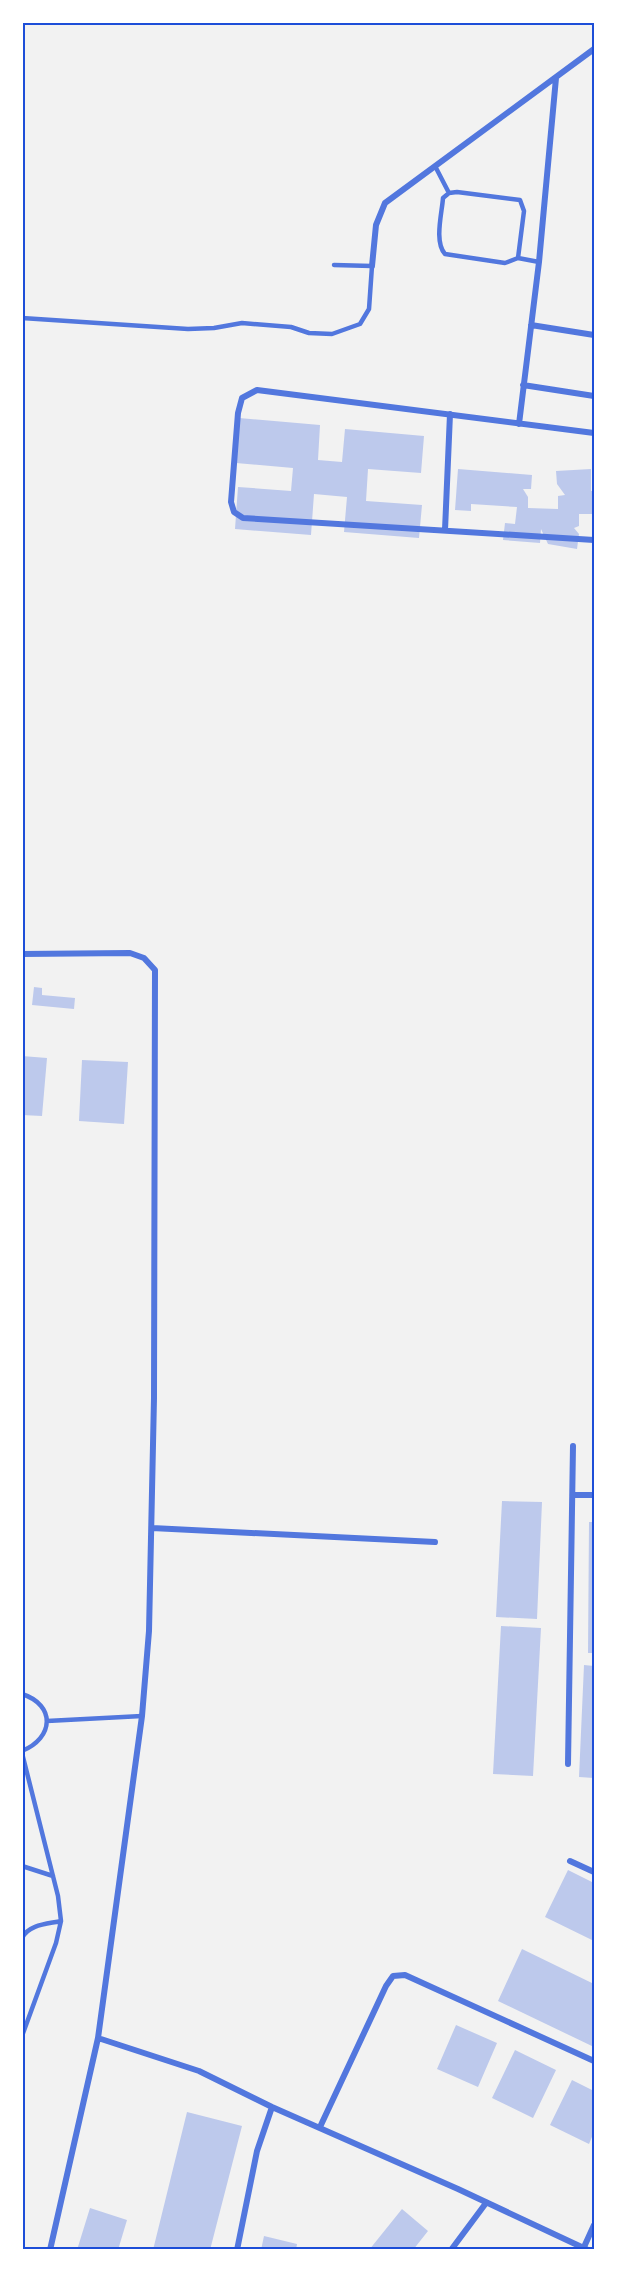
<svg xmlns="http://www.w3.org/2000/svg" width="617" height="2272" font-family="'Public Sans',sans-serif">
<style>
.building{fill:#bdc9ec}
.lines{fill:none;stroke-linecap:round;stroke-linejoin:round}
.service{stroke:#5277de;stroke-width:4.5}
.minor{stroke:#5277de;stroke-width:6}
.neatline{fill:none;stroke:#1d4ed8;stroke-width:2}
</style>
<rect width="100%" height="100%" fill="#f2f2f2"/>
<path class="building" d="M239 418 320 425 318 460 342 462 345 429 424 436 421 473 368 469 366 501 422 505 419 538 344 532 347 497 314 494 311 535 235 529 238 487 291 491 293 468 236 463Z
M458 469 532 475 531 489H523L528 497V508L558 509V496L565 495 557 484 556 471 591 469V491H594V514H579V526L574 528 579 534 577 549 548 544 541 529 540 543 503 540 505 523 515 524 517 507 471 504V511L455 510Z
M34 987 42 988V995L75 998 74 1009 32 1005Z
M22 1056 47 1058 42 1116 22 1115Z
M82 1060 128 1062 124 1124 79 1121Z
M502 1501 542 1502 537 1619 496 1617Z
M589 1522H594V1653H588Z
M501 1626 541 1628 533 1776 493 1774Z
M584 1665 594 1666V1778L579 1777Z
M568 1870 594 1883V1941L545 1917Z
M522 1949 594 1984V2047L498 2001Z
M456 2025 497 2043 478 2087 437 2069Z
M515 2050 556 2070 533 2118 492 2098Z
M572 2080 594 2091V2132L589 2144 550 2125Z
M187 2112 242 2126 210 2250H153Z
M90 2208 127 2220 118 2250H77Z
M402 2209 428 2231 413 2250H369Z
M264 2236 297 2244 296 2250H261Z"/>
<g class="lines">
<path class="service" d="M435 166 449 193
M518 258 524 211 520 200 457 192 449 193 443 198C442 213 434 242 445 254L505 263 518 258 539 262
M22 318 188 329 214 328 242 323 291 327 309 333 332 334 360 324 369 309 372 266 334 265
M22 1694C56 1705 54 1738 22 1751
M47 1721 142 1716
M22 1753 58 1896 61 1921 56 1943 22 2036
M22 1866 53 1876
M22 1938C29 1924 48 1924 61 1921"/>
<path class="minor" d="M372 266 376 225 385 203 594 49
M531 325 594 335
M523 385 594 396
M519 424 539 262 556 78
M594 433 257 390 242 398 238 413 231 502 234 512 243 518 594 540
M445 530 450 414
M22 954 130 953 144 958 155 970 154 1398 149 1631 142 1716 98 2038 50 2250
M573 1495H594
M152 1528 435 1542
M568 1764 573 1446
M570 1861 594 1872
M98 2038 199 2071 272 2107 458 2189 588 2250
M320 2127 386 1986 393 1976 405 1975 594 2061
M584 2247 594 2225
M237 2250 257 2151 272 2107
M451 2250 486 2203"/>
</g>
<rect width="617" height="2272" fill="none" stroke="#ffffff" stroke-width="48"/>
<rect x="24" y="24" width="569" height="2224" class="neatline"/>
</svg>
